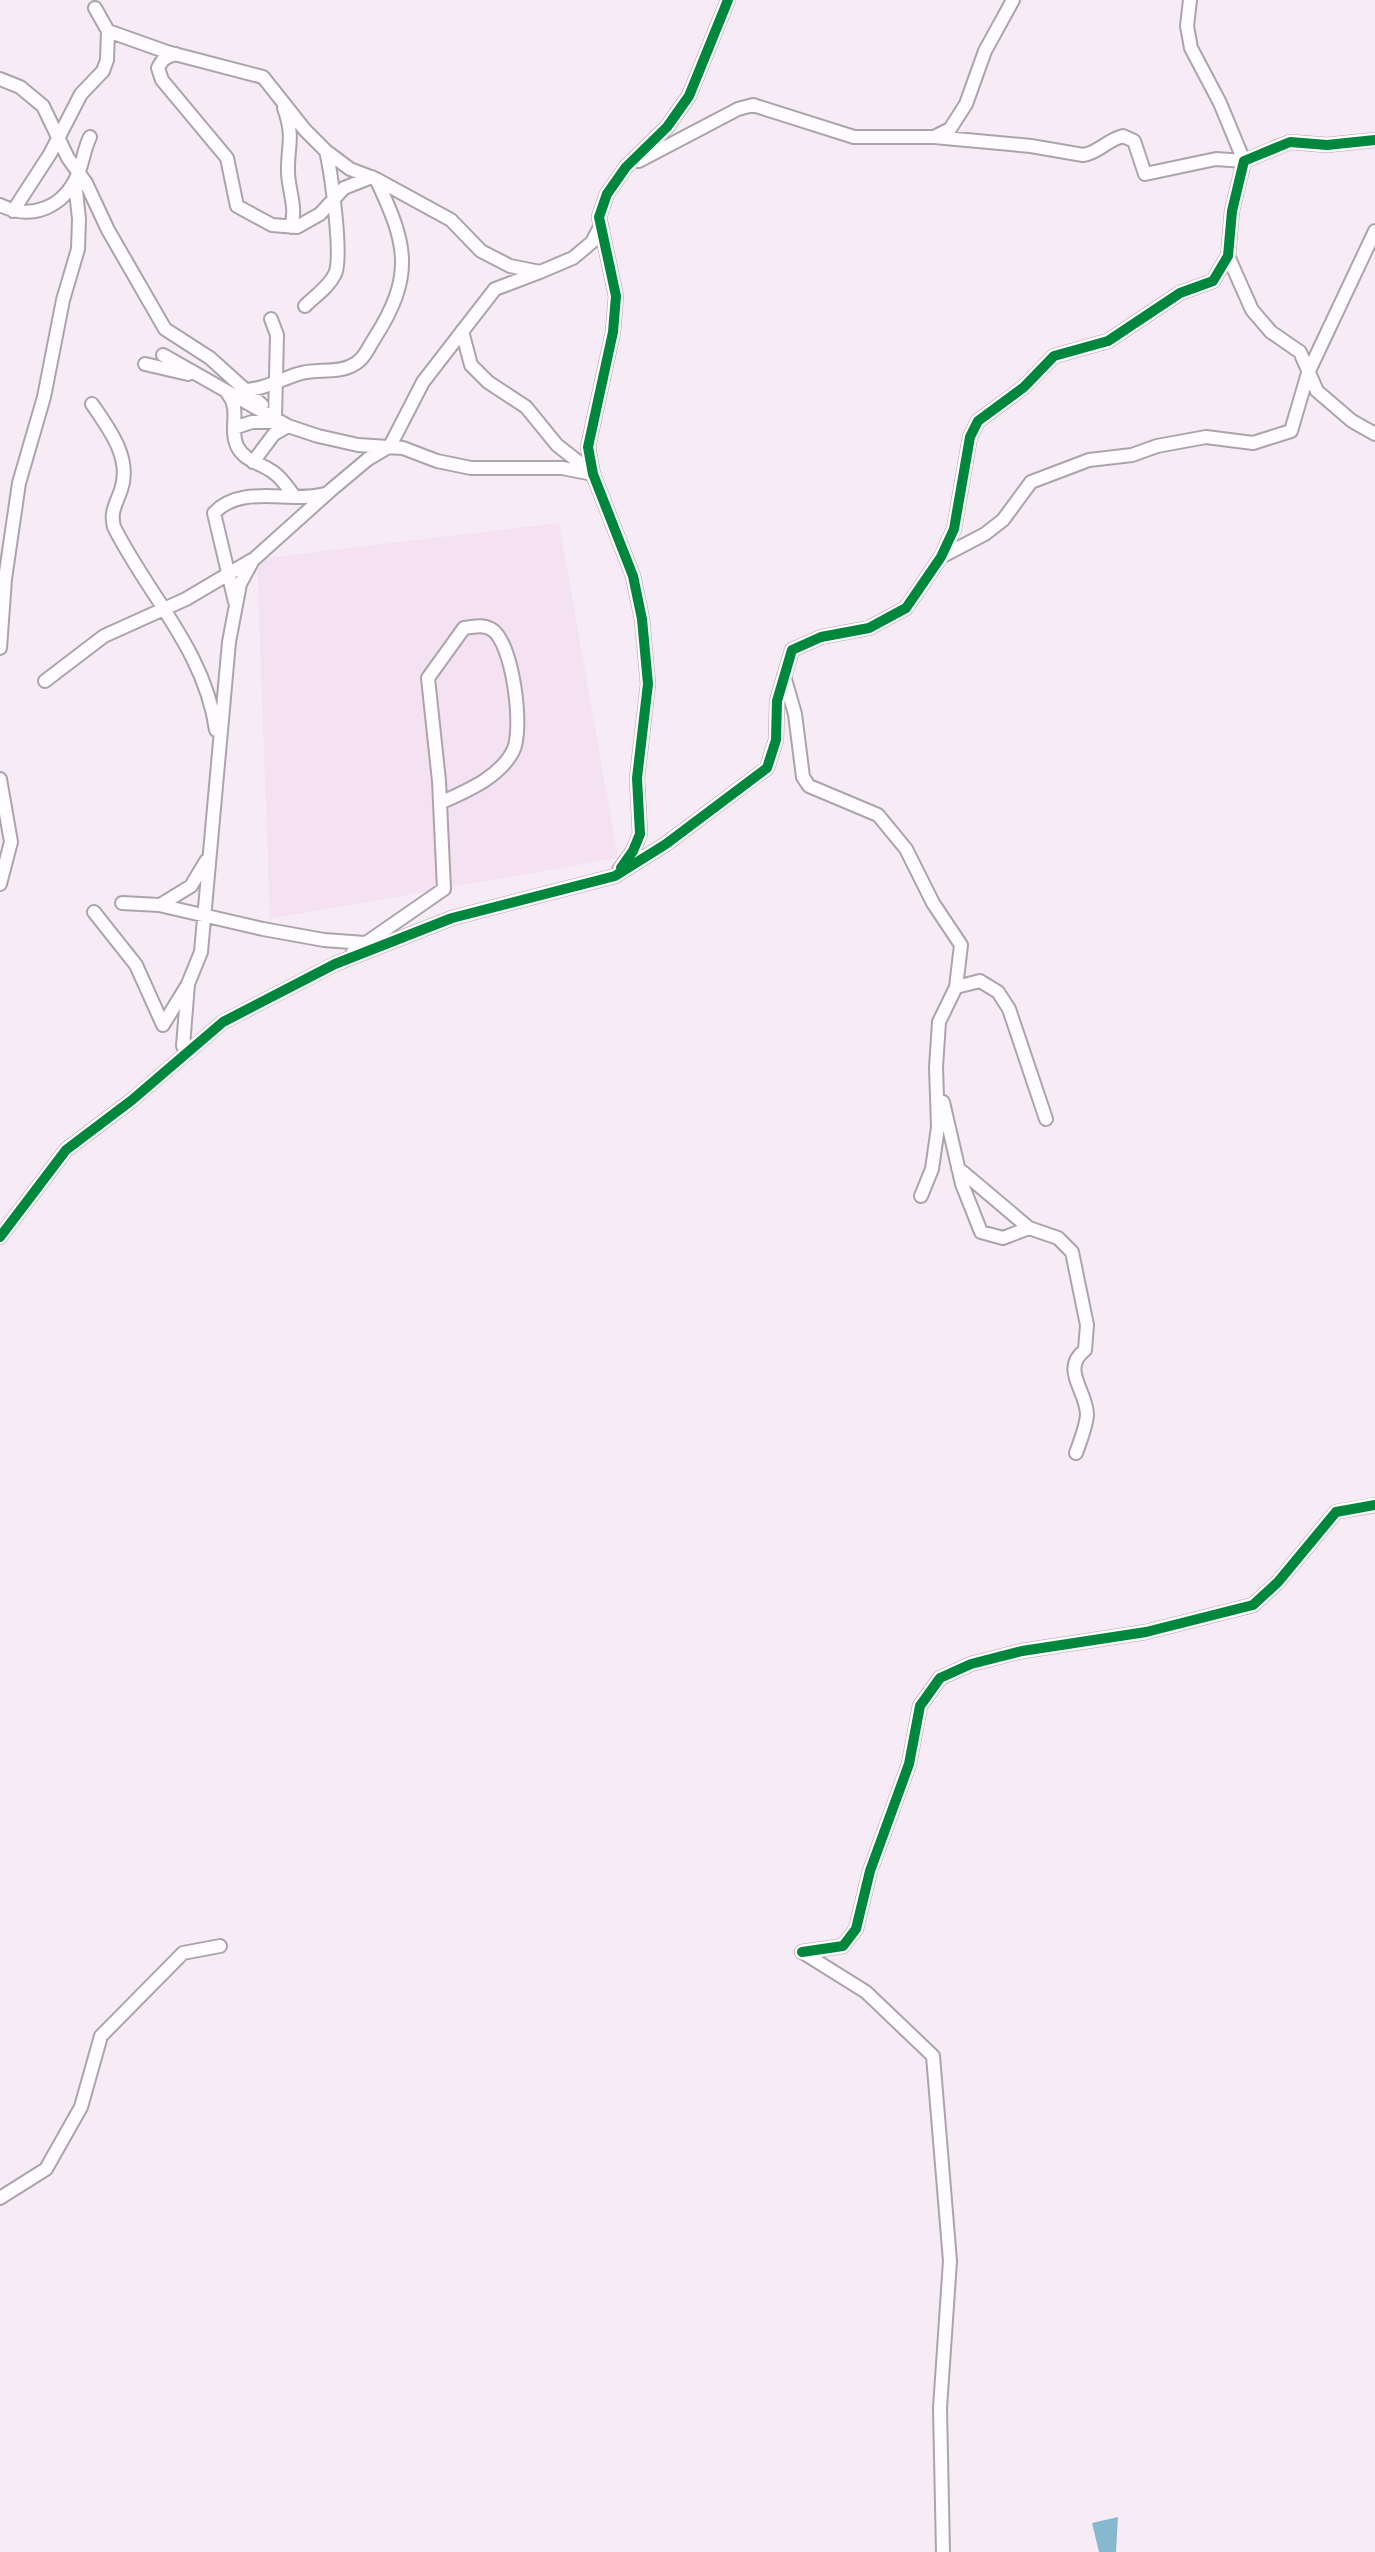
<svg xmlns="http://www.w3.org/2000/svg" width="1375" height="2552" font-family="'Titillium Web',sans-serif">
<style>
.built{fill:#f4e1f2}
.water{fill:#86b9d0}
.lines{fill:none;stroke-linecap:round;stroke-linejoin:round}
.street-casing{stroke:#aca4ab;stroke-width:16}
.street{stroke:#fefcfe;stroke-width:12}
.cycleway-casing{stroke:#fdfdfd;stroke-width:15}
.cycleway{stroke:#00873e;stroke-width:10}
</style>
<rect width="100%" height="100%" fill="#f7ecf6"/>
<path class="built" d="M559 523 618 858 270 919 257 559Z"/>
<path class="water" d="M1118 2517 1116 2552H1099L1092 2523Z"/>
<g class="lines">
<defs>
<path id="street" d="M95 8 108 31 167 52 263 77 305 130 326 151 350 169 376 179 451 220 481 251 510 266 540 272 573 258 592 242 601 225
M176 54C166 57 163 58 158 68L162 80 227 158 237 206 272 225 297 227 320 214 344 188 372 177
M0 79 20 87 43 106 68 158 86 183 108 230 165 329 210 358 262 405
M284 108C295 139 287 146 288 173 289 193 297 207 291 227
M934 137 1031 146 1083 155C1098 153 1107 140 1123 136L1134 141 1145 174 1216 159 1244 161 1220 103 1191 48 1187 26 1190 0
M639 161 738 109 753 105 854 137H934L950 129 966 104 985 51 1013 0
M0 205C32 221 64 207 78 174 83 162 84 149 90 137
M13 211 50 154 81 94 103 71 107 60 108 31
M1228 256 1252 310 1271 332 1300 352 1317 391 1352 421 1375 434
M305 306C315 296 328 288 335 274 343 257 331 172 326 151
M271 319 277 335 275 418
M462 331 471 365 488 382 526 407 557 445 590 471
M163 355 288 426 318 436 358 445 403 448 437 461 471 468H562L593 474
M145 364 188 374
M242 390C263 390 279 380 298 374 315 368 335 374 351 366 364 360 367 350 374 339 415 275 407 244 376 179
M228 394C241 410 229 428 237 446 244 461 261 463 273 472 282 478 288 488 295 497
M92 404C109 429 132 458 121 490 116 504 110 512 114 527 148 595 205 651 216 730
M234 428 252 422H278
M253 462 274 434 288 426
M941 557 985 534 1003 520 1031 482 1089 460 1132 455 1157 446 1206 437 1253 443 1291 431 1308 373 1375 231
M235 602 214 513C242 483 290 504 325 494
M0 648 5 579 19 483 44 397 63 300 78 249 79 219 76 191 79 173
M784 676 795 714 803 777 809 786 878 815 906 849 933 903 961 945 956 987 939 1022 936 1067 938 1127 932 1169 921 1196
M45 681 104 636 186 599 252 560
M0 779 11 842 0 884
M619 870 633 851 640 834 637 778 648 684 642 619 633 576 593 474 588 447 613 332 616 296 599 217 607 194 626 167 667 127 689 96 728 0
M122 903 159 905 263 929 324 940 365 943
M160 905 191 886 206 861
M94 912 136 965 163 1025 188 984 183 1046
M353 952 444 889 439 781 428 678 464 628C474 627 482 624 491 629 513 641 524 730 513 751 499 778 466 791 440 803
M188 984 201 952 229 642 240 584 253 560 331 490 368 459 390 446 423 382 495 289 540 272
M956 987 980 981 998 992 1009 1009 1046 1119
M943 1102 962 1184 981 1232 1003 1238 1029 1228 1058 1238 1072 1252 1087 1325 1085 1350C1060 1369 1087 1391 1087 1415 1086 1427 1080 1442 1076 1453
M958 1168 1029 1228
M0 1237 66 1150 132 1100 223 1022 335 964 452 918 615 876 666 844 767 768 776 740 777 701 792 650 821 637 869 628 906 608 941 557 954 529 970 437 978 421 1024 387 1054 356 1108 341 1180 293 1213 281 1228 256 1232 211 1244 161 1290 142 1327 145 1375 140
M802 1952 843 1946 856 1929 870 1871 909 1764 920 1706 940 1678 971 1664 1022 1651 1146 1632 1253 1605 1278 1582 1336 1512 1375 1505
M802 1952 866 1992 933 2056 950 2261 940 2408 943 2552
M0 2198 46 2169 81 2107 101 2036 183 1953 220 1946"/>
</defs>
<use href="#street" class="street-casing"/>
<use href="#street" class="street"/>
<defs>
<path id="cycleway" d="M621 868 633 851 640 834 637 778 648 684 642 619 633 576 593 474 588 447 613 332 616 296 599 217 607 194 626 167 667 127 689 96 728 0
M0 1237 66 1150 132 1100 223 1022 335 964 452 918 615 876 666 844 767 768 776 740 777 701 792 650 821 637 869 628 906 608 941 557 954 529 970 437 978 421 1024 387 1054 356 1108 341 1180 293 1213 281 1228 256 1232 211 1244 161 1290 142 1327 145 1375 140
M802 1952 843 1946 856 1929 870 1871 909 1764 920 1706 940 1678 971 1664 1022 1651 1146 1632 1253 1605 1278 1582 1336 1512 1375 1505"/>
</defs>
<use href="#cycleway" class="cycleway-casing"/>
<use href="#cycleway" class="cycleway"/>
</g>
</svg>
